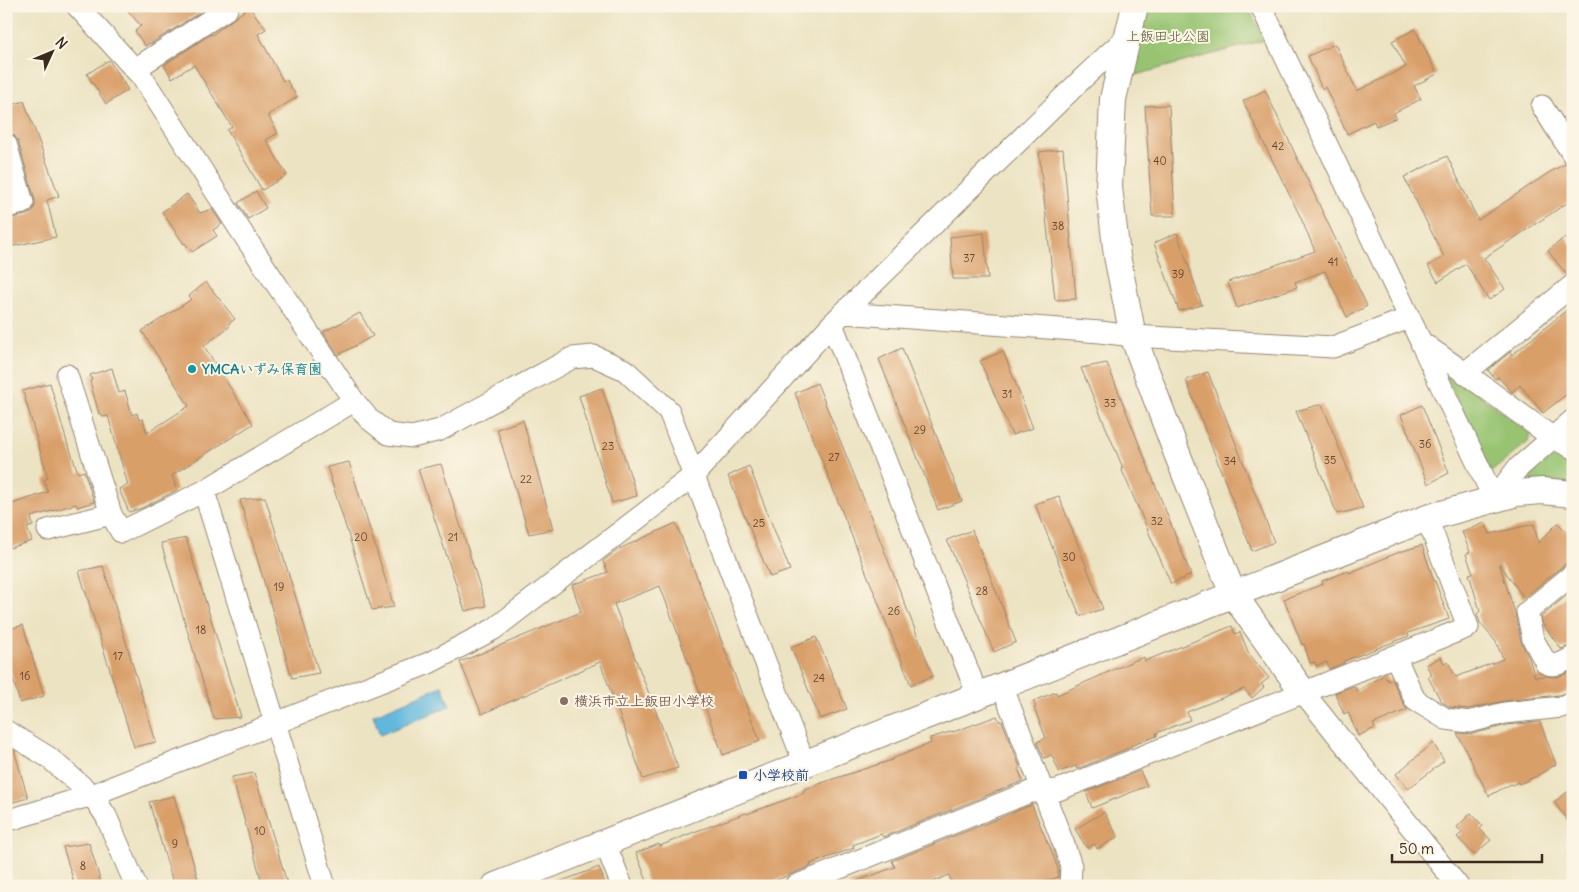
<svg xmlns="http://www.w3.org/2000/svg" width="1579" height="892" font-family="Delius,'Klee One',sans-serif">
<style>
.green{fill:#98c472;stroke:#6a7748}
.water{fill:#61b8de;stroke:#4e717e}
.building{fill:#d99f69}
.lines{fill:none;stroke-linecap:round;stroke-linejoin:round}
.minor-casing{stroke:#948670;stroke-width:23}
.tertiary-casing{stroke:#948670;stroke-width:28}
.minor{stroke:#fff;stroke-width:21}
.tertiary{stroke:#fff;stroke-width:26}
.culture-dot{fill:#0f9aa8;stroke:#fcf5e5;stroke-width:2}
.education-dot{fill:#8d6e63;stroke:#fcf5e5;stroke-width:2}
.transit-dot{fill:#1a4fb4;stroke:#fcf5e5;stroke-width:2}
.labels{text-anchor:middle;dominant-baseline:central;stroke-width:4;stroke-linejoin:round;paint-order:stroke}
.number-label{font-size:11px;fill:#624731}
.park-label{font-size:14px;fill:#575837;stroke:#fcf5e5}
.culture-label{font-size:14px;font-weight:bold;fill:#0d838f;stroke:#fcf5e5;text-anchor:start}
.education-label{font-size:14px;font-weight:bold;fill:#785e54;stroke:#fcf5e5;text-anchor:start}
.transit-label{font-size:14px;font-weight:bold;fill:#164399;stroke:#fcf5e5;text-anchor:start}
</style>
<rect width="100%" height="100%" fill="#fcf5e5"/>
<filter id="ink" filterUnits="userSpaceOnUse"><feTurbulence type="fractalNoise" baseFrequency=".02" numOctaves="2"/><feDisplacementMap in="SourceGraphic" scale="10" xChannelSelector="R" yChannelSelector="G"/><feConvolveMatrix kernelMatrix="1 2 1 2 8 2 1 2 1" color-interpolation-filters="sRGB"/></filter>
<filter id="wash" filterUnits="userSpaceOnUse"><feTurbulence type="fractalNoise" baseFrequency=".0096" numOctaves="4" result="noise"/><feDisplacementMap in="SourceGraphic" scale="20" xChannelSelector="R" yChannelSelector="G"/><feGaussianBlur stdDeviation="1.12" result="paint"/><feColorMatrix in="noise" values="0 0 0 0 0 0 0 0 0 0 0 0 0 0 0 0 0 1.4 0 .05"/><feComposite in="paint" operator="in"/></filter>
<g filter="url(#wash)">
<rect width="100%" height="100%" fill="#ece3c2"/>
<path class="green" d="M1144 6H1247L1265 40 1128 77Z
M1440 364 1530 434 1528 442 1491 472Z
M1552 451 1570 452 1573 454V483L1525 480V474Z"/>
<path class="water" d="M442 686 450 706 380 735 373 715Z"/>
<g id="blocks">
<path class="building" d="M124 6H194L199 13 150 44V43L145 46 135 31 141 26Z
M249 7 266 29 258 34 283 81 286 79 297 97 268 115 278 133 266 140 287 175 262 190 227 130 232 127 194 65 172 78 164 65 211 34 212 35Z
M1415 29 1437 74 1414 86 1421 99 1394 113 1396 118 1376 126 1374 121 1347 134 1325 87 1322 89 1308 56 1335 44 1357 91 1406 67 1392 41Z
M109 60 128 90 106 104 87 74Z
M1265 90 1367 306 1347 317 1325 271 1295 282 1297 287 1237 308 1228 282 1315 251 1300 216 1243 101Z
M24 101 59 196 47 200 56 237 9 247 6 237V219L26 215 32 212 35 206V200L18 141 14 135 6 132V107Z
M1169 105 1175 216H1152L1145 106Z
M1063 149 1076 299 1055 300 1039 152Z
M1447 156 1478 220 1550 172 1565 164 1569 167 1573 172V199L1484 258 1505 289 1489 300 1466 264 1438 282 1428 266 1444 257 1404 177Z
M256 191 266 208 248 219 238 203Z
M187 194 200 213 212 209 222 224 213 230 217 236 192 252 185 243 184 244 162 212Z
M984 233 988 279H953L950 237Z
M1177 233 1202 305 1179 311 1154 243Z
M1565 237 1573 247V273L1567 275 1548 251Z
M206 282 235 319 228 324 230 326 204 346 253 424 172 475 177 490 142 508 129 512 119 489 128 485 108 416 103 417 102 414H99L90 381 92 380 90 375 112 368 119 393 125 391 132 415 137 413 139 420 143 419 147 433 189 406 142 331 192 299 189 296Z
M1573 305V389L1543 413 1520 385 1512 392 1498 377 1495 379 1488 370 1510 352 1512 355Z
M360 313 373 336 338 355 323 332Z
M902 348 962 501 938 510 879 359Z
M1003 351 1033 428 1012 435 980 361Z
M1107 363 1191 575 1171 584 1121 468H1123L1081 368Z
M1208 372 1274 542 1252 551 1186 380Z
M50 383 68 446H69L78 473 84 471 94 502 77 507 76 504 31 517 33 526 27 528 32 541 10 548 6 536V506L48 492 44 480 48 478 23 391Z
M817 383 879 537 933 676 911 685 795 393Z
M602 388 637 496 612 503 579 396Z
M1322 404 1363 508 1337 514 1296 411Z
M1422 405 1449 473 1428 484 1401 415Z
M523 420 553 529 529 534 497 429Z
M349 462 394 607 372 610 327 467Z
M441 464 486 606 465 611 418 469Z
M749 466 790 570 770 577 728 476Z
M1059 496 1103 609 1080 616 1035 504Z
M265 497 319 673 292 678 240 500Z
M676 523 760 741 723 755 660 586 614 604 678 768 643 779 600 662 482 714 460 662 581 612 572 585 608 572 603 561 619 549Z
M1485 523 1490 534 1534 524 1538 543 1558 523 1573 539V562L1565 564 1524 598 1499 563 1515 613 1521 642 1529 658 1535 677 1544 676 1557 677 1573 671V690L1559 695 1504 701 1468 709 1450 707 1441 701 1428 677 1432 675 1426 665 1441 657 1444 663 1448 662 1456 677 1503 659 1496 642 1480 623 1477 614 1480 611 1469 574 1473 573 1466 554 1470 552 1462 532Z
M972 530 1016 642 994 652 947 540Z
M186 538 241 717 214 719 161 543Z
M1422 545 1434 581H1435L1449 619 1408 633 1409 636 1344 661V663L1329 669 1327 662 1316 666 1315 662 1310 663 1304 644 1302 645 1284 599 1323 584 1322 581 1348 571 1349 573 1397 553Z
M103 566 156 742 134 747 79 571Z
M1573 590V645L1561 649 1542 623 1541 617Z
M23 625 44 696 20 703 6 655V630Z
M1232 626 1235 634 1240 632 1249 654 1269 678 1261 684 1264 687 1252 698 1244 689 1187 712 1190 720 1156 733 1157 736 1130 746 1131 747 1077 769 1076 766 1059 772 1052 755 1044 758 1037 742 1046 738 1034 708 1036 707 1033 701 1056 692 1057 695 1133 661 1144 657 1145 661Z
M816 637 847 709 820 719 791 647Z
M1384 675 1388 681 1392 679 1404 705 1407 710 1373 724 1375 728 1358 736 1348 712 1344 714 1335 693 1354 686 1357 691Z
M997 716 1000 722 1002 721 1020 767 1018 769 1023 781 883 837 881 834 853 845 854 848 810 864 811 866 762 886H649L636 853 659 844 660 846 694 832 746 813 747 814 804 793 803 790 830 780 892 760V759L931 743 930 738 953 731V732Z
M1540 722 1556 764 1537 776 1519 784 1518 782 1512 785 1511 784 1489 796 1457 733 1472 734 1507 725Z
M1433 743 1444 761 1408 789 1396 774Z
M6 746 14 750 28 798 6 804Z
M1140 771 1147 786 1092 808 1086 792Z
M254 773 288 886H263L232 777Z
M1573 788V828L1554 802Z
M174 796 200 886H174L149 802Z
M1032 805 1048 844H1049L1058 869V877L1033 886H953L949 875 924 886H849V884L895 867 892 861Z
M1104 812 1118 837 1097 849 1095 844 1087 848 1075 829Z
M1471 813 1483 826 1480 829 1491 840 1474 855 1457 837 1462 833 1457 827Z
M89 843 102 886H75L63 847Z
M599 867 606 886H554V884Z"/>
</g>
</g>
<g filter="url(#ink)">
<use href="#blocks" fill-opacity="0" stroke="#948670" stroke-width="1"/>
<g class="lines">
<defs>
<path id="minor" d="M77 6 142 77 239 228 354 401 369 419 388 434 412 437 440 430 572 358 594 356 625 370 669 411 805 765
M1261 6 1421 342 1465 373 1553 438 1573 448
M135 69 227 9
M1542 106 1573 155
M6 144 23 203 6 207
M844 313 1100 332 1133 336 1333 347 1409 318
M832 324 978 696
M1421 343 1494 499
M1465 373 1573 285
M67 375 111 514 121 532 204 491
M1494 499 1517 469 1573 420
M48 530 111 514
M1573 574 1527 612 1533 639 1546 663C1556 668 1563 662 1573 657
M1395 656 1415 700 1446 719 1469 722 1505 713 1562 707 1573 702
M1002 686 1064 845 1071 866 1070 886
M1303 692 1458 886
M6 731 48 757 92 795 106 816 136 886
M6 821 92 795 429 663 494 629 693 476 832 324 1081 80 1128 36
M605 843 622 886
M325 886 204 491 354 401
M795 886 1030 792 1058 790 1468 627 1427 518"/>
<path id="tertiary" d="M1135 6 1113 99 1109 187 1117 256 1133 336 1176 451 1233 594 1303 692
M495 886 1427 518 1517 493 1542 491 1573 494"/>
</defs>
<use href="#minor" class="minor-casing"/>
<use href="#tertiary" class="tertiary-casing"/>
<use href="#minor" class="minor"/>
<use href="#tertiary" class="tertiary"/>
</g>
</g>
<circle class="culture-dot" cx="192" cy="369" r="5"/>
<circle class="education-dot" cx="564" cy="701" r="5"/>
<rect class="transit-dot" x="738" y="770" width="10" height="10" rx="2.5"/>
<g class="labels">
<g class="number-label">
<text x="1278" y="146">42</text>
<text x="1160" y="161">40</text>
<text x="1058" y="226">38</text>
<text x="969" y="258">37</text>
<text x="1333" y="262">41</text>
<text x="1178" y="274">39</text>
<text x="1007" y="394">31</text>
<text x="1110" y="403">33</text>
<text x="920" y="430">29</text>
<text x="1425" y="444">36</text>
<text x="608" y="446">23</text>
<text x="834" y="457">27</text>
<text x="1330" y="460">35</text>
<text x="1230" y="461">34</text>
<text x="526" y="479">22</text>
<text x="1157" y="521">32</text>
<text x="759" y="523">25</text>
<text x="361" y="537">20</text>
<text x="453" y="537">21</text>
<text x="1069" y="557">30</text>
<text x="279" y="587">19</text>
<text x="982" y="591">28</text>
<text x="894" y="611">26</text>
<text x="201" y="630">18</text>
<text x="118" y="656">17</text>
<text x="25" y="676">16</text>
<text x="819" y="678">24</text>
<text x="260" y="831">10</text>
<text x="175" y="844">9</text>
<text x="83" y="866">8</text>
</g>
<g class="park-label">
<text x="1168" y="36">上飯田北公園</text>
</g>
<g class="culture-label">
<text x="202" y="369">YMCAいずみ保育園</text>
</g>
<g class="education-label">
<text x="574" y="701">横浜市立上飯田小学校</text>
</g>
<g class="transit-label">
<text x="753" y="775">小学校前</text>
</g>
</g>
<rect width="1579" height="892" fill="none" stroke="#fcf5e5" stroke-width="25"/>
<g transform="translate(52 52) rotate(46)" stroke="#fcf5e5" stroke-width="4" paint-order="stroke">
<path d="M0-4L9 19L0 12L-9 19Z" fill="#3b2a1e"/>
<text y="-8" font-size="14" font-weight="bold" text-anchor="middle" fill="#3b2a1e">N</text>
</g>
<path d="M1392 854v8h150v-8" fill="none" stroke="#3b2a1e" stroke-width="2.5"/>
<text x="1399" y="854" font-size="15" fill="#3b2a1e" stroke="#fcf5e5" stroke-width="4" paint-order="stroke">50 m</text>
</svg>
